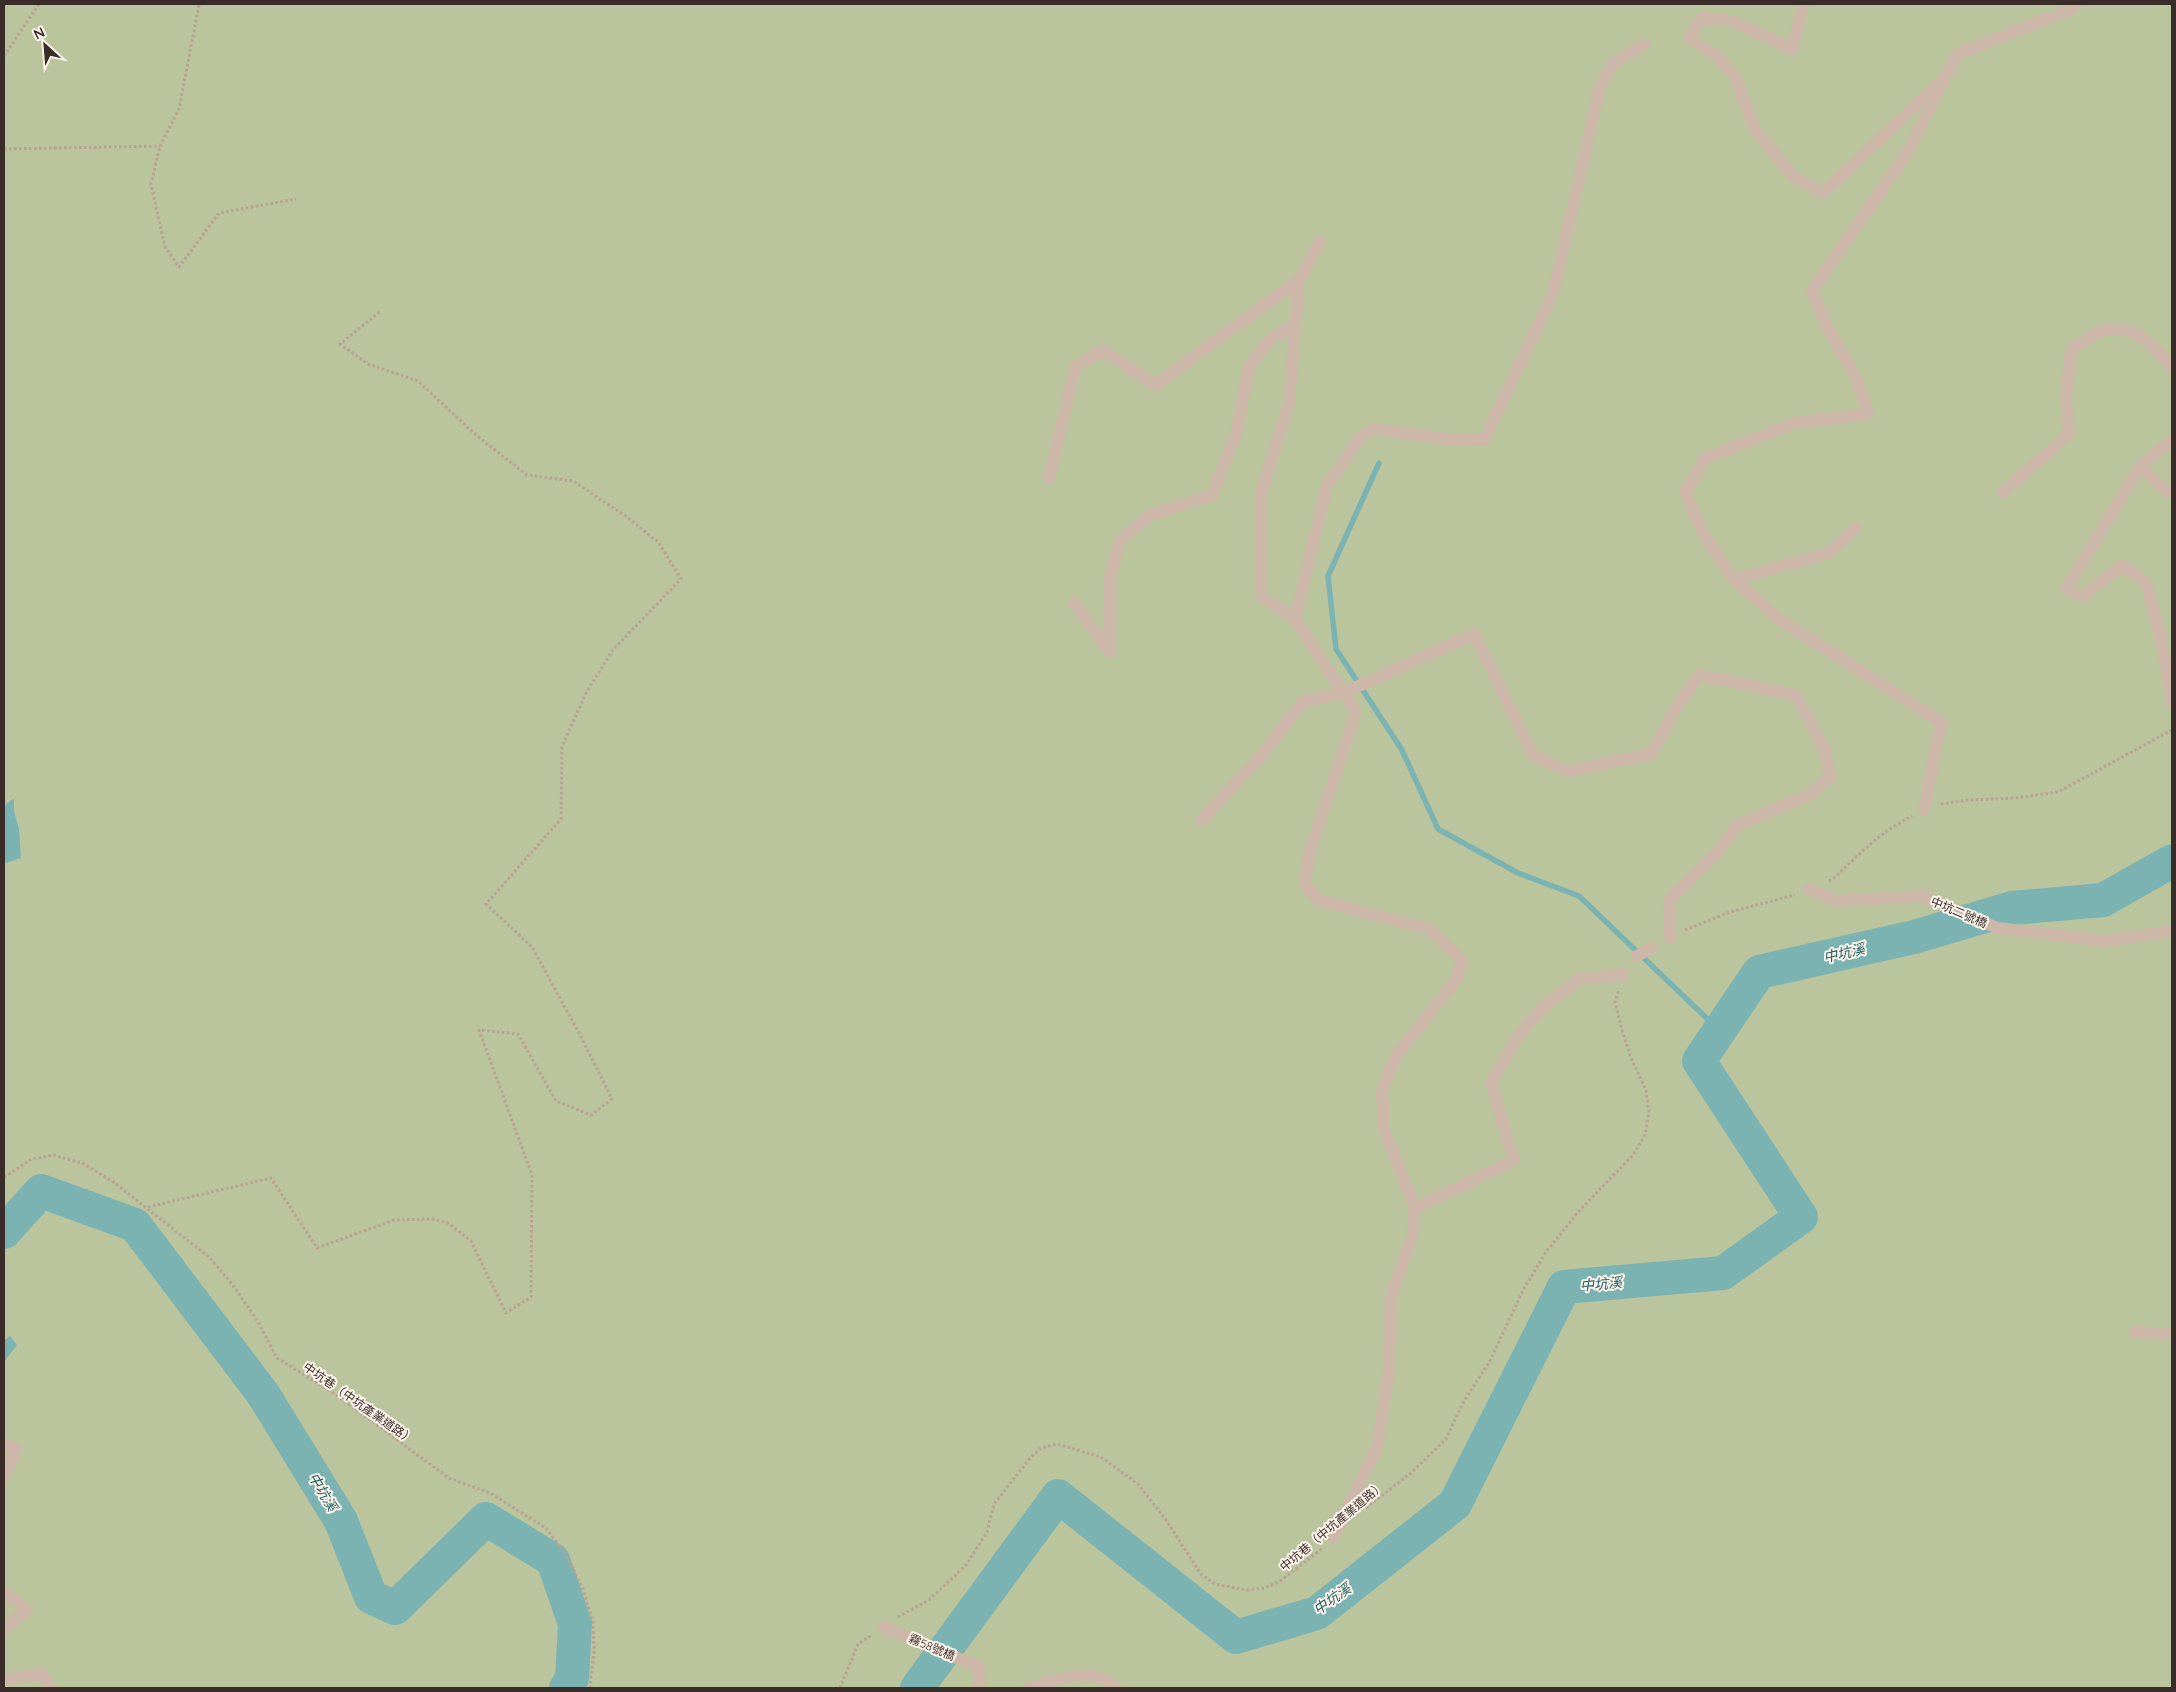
<svg xmlns="http://www.w3.org/2000/svg" width="2176" height="1692" font-family="Quicksand,'Noto Sans TC',sans-serif">
<style>
.green{fill:#bac49d}
.water{fill:#7bb3b2}
.lines{fill:none;stroke-linecap:round;stroke-linejoin:round}
.stream{stroke:#7bb3b2;stroke-width:5.5}
.river{stroke:#7bb3b2;stroke-width:34}
.path{stroke:#b9a193;stroke-width:3;stroke-dasharray:2.5 2.5;stroke-linecap:butt}
.minor{stroke:#cdb7a9;stroke-width:12}
.labels{text-anchor:middle;dominant-baseline:central;stroke-width:4;stroke-linejoin:round;paint-order:stroke}
.street-label{font-size:12px;fill:#3a2d29;stroke:#fbf2eb}
.water-label{font-size:14px;font-style:italic;fill:#1c5e5e;stroke:#fbf2eb}
</style>
<rect width="100%" height="100%" fill="#f4e8de"/>
<path class="green" d="M4 4H2172V1688H4Z"/>
<path class="water" d="M14 798V811L19 829 21 858 6 863 4 860V806Z
M10 1336 17 1345 4 1362V1341Z"/>
<g class="lines">
<path class="stream" d="M1379 463 1328 576 1336 649 1402 750 1438 829 1518 873 1579 896 1719 1030"/>
<path class="river" d="M4 1232 41 1191 135 1225 263 1394 341 1521 371 1597 395 1608 486 1519 553 1560 575 1624 572 1679 566 1688
M917 1688 1058 1496 1236 1637 1317 1613 1455 1504 1564 1287 1723 1273 1801 1217 1699 1061 1759 972 1914 937 2012 908 2103 900 2172 861"/>
<path class="path" d="M199 5 179 109 160 146 151 184 165 247 179 267 219 213 296 199
M4 56 39 4
M4 149 160 146
M1941 804 1968 800 2015 798 2058 792 2172 730
M1829 881 1834 878C1858 855 1882 831 1912 816
M1685 930 1730 912 1795 895
M4 1177 32 1159 54 1155 84 1164 112 1181 209 1257 233 1285 258 1322 277 1358 335 1394 449 1478 490 1493 546 1528 566 1555 583 1589 593 1621 594 1651 590 1688
M148 1207 271 1178 317 1248 394 1220 432 1219 448 1223 471 1241 506 1313 531 1297 532 1175 479 1030 518 1034 556 1101 591 1115 612 1099 579 1033 532 947 486 904 561 819 562 746 586 693 612 651 681 579 659 543 627 517 573 481 527 475 476 435 418 381 368 364 340 344 381 311
M1366 1508 1411 1473 1446 1439 1464 1401 1490 1361 1523 1290 1546 1252 1578 1212 1633 1155 1645 1135 1649 1113 1646 1090 1631 1058 1622 1030 1615 1002 1619 990
M898 1617 929 1600 966 1565 987 1532 994 1504 1031 1457 1041 1448 1057 1444 1101 1457 1138 1484 1166 1520 1201 1574 1215 1584 1246 1590 1264 1588 1279 1582 1323 1548
M840 1688 858 1644 872 1635"/>
<path class="minor" d="M1803 4 1792 49 1732 21 1702 18 1689 38 1717 56 1735 77 1755 130 1794 177 1823 193 1939 83
M1320 241 1299 280 1289 403 1261 494V596L1295 619 1356 712 1309 853 1305 884 1318 900 1429 929 1462 960 1457 979 1395 1057 1382 1091 1384 1129 1415 1208 1412 1237 1391 1296 1390 1364 1377 1447 1333 1538
M2172 440 2140 466 2166 491 2172 492
M2140 466 2066 589 2082 597 2122 565 2146 583 2161 638 2172 702
M1049 478 1075 367 1103 350 1155 385 1299 280
M2003 492 2069 434 2066 398 2071 349C2081 343 2094 333 2105 330 2133 323 2158 349 2172 368
M1734 579 1829 553 1855 529
M1074 603 1110 652 1109 582 1120 540 1150 515 1212 495 1236 434 1249 367 1271 338 1296 324
M1295 619 1327 485 1363 434 1376 429 1447 439 1484 440 1553 293 1600 87 1612 64 1644 44
M1924 810 1941 722 1777 618 1734 579 1705 537 1685 492 1706 458 1794 423 1868 414 1856 377 1826 325 1812 291 1908 151 1957 54 2070 10 2076 4
M1201 820 1262 755 1303 701 1343 693 1474 634 1533 755 1567 771 1651 754 1674 711 1699 675 1796 695 1825 750 1830 777 1811 794 1737 825 1717 853 1669 900 1670 938
M1809 889 1837 901 1922 896 1997 928 2105 941 2172 931
M1637 956 1651 948
M1415 1208 1514 1160 1491 1083 1518 1036 1543 1007 1579 979 1623 974
M2135 1332 2172 1334
M4 1444 16 1449 4 1476
M4 1592 27 1610 4 1629
M884 1627 979 1667 980 1688
M4 1680 41 1674 51 1688
M1029 1688C1055 1680 1093 1665 1116 1688"/>
</g>
<g class="labels">
<g class="street-label">
<text transform="translate(1959 912) rotate(23)">中坑二號橋</text>
<text transform="translate(359 1403) rotate(35)">中坑巷（中坑產業道路）</text>
<text transform="translate(1332 1526) rotate(-40)">中坑巷（中坑產業道路）</text>
<text transform="translate(932 1647) rotate(23)">霧58號橋</text>
</g>
<g class="water-label">
<text transform="translate(1844 953) rotate(-13)">中坑溪</text>
<text transform="translate(1601 1284) rotate(-5)">中坑溪</text>
<text transform="translate(323 1492) rotate(59)">中坑溪</text>
<text transform="translate(1332 1599) rotate(-35)">中坑溪</text>
</g>
</g>
<rect width="2176" height="1692" fill="none" stroke="#3a2d29" stroke-width="10"/>
<g transform="translate(45 45) rotate(334)" stroke="#fbf2eb" stroke-width="4" paint-order="stroke">
<path d="M0-4L9 19L0 12L-9 19Z" fill="#3a2d29"/>
<text y="-8" font-size="14" font-weight="bold" text-anchor="middle" fill="#3a2d29">N</text>
</g>
</svg>
